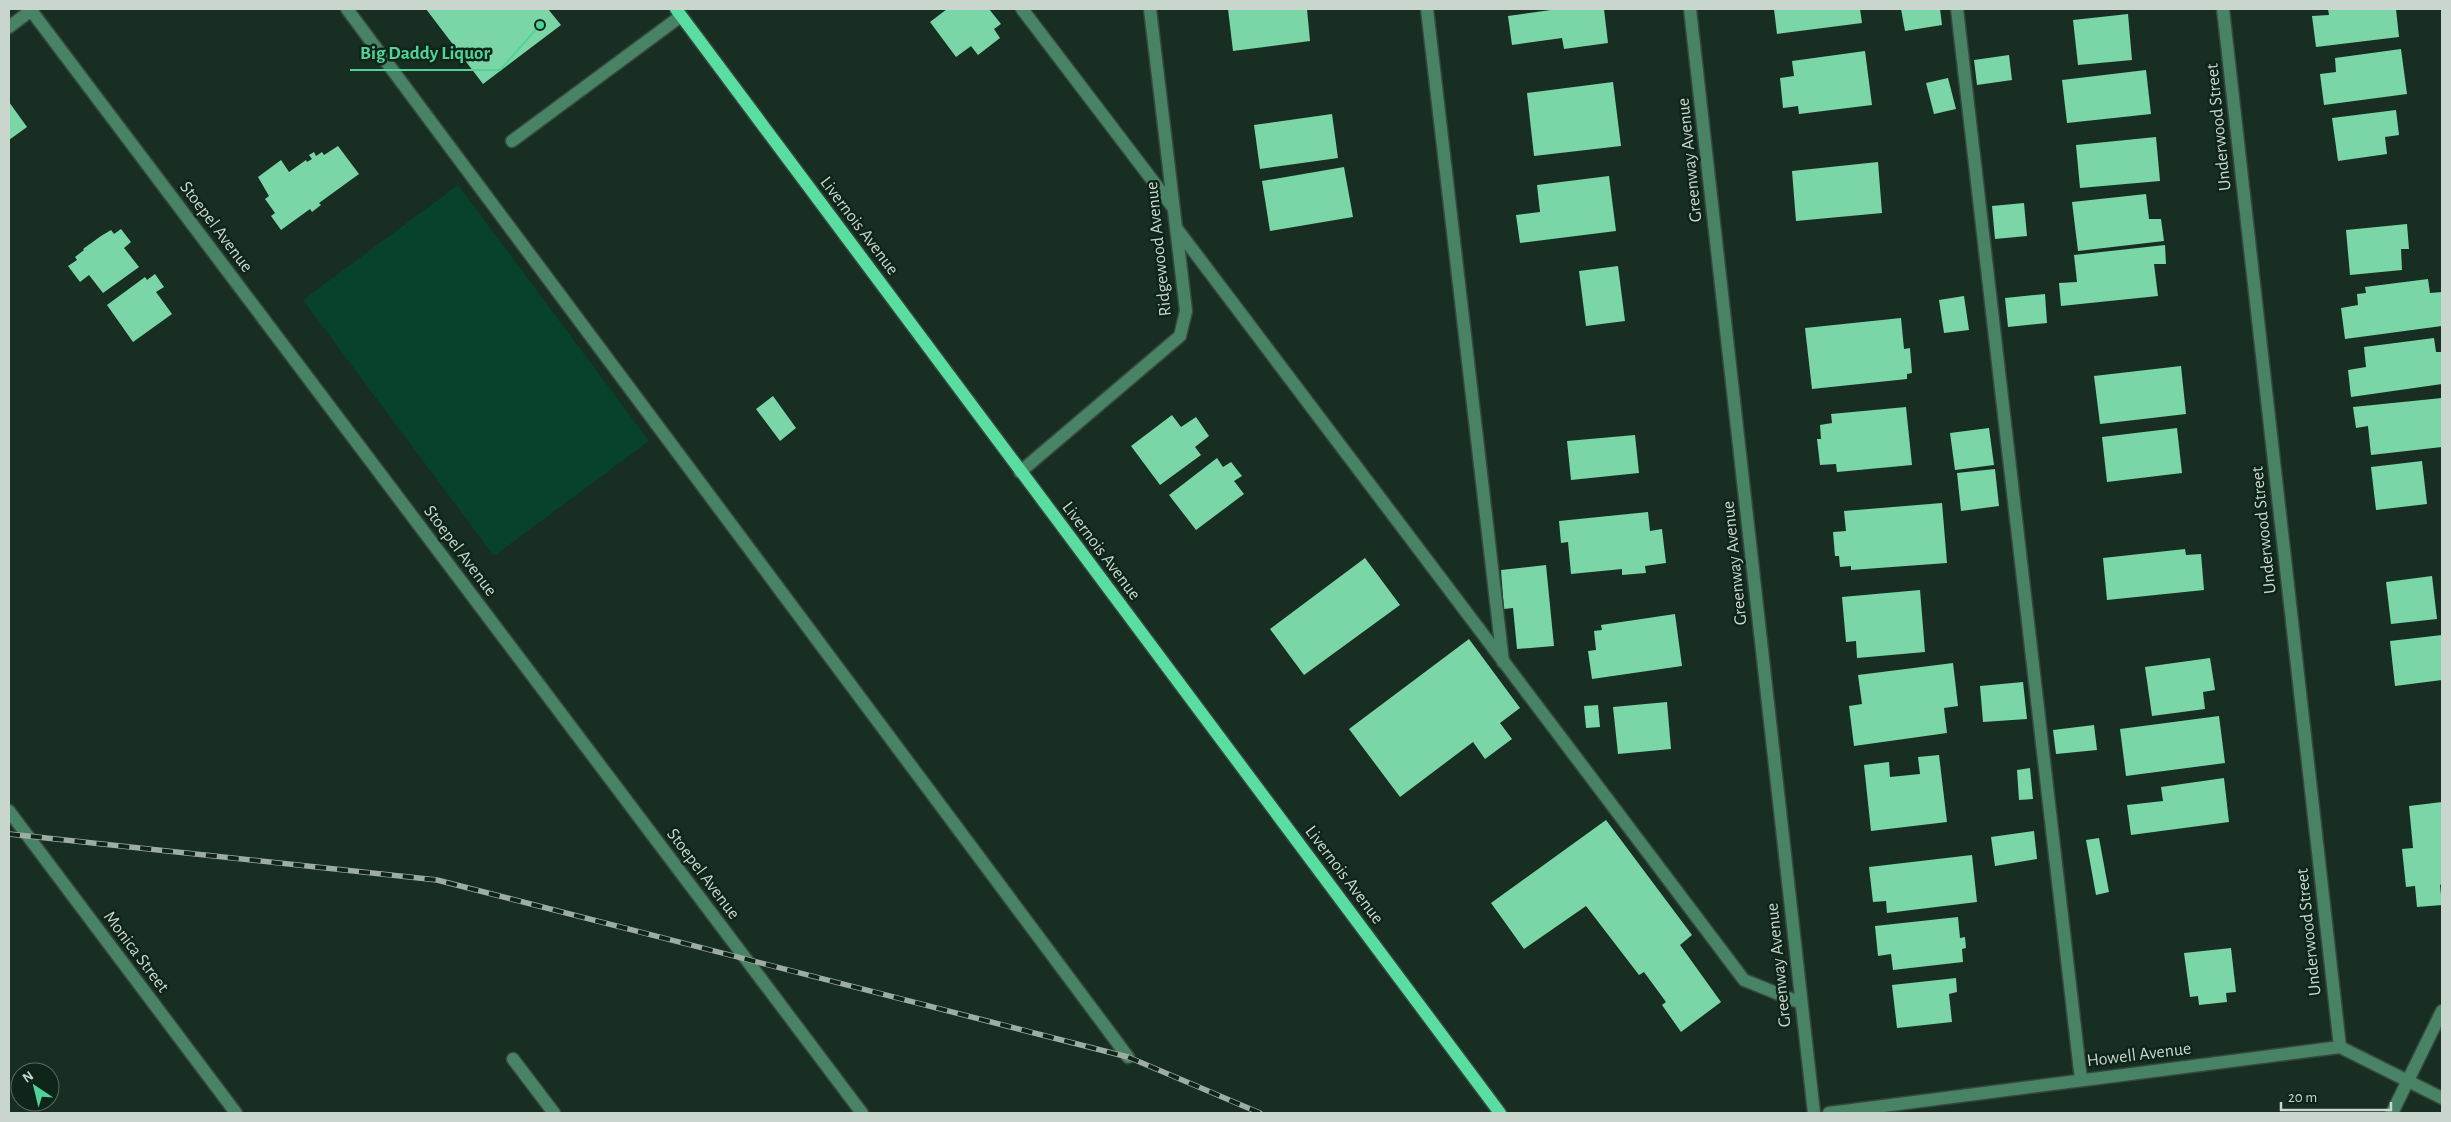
<svg xmlns="http://www.w3.org/2000/svg" width="2451" height="1122" font-family="'Alegreya Sans',sans-serif">
<style>
.green{fill:#07422a}
.building{fill:#7ad6a7}
.lines{fill:none;stroke-linecap:round;stroke-linejoin:round}
.minor-casing{stroke:#35493e;stroke-width:15}
.major-casing{stroke:#35493e;stroke-width:15}
.minor{stroke:#498365;stroke-width:12}
.major{stroke:#59dda0;stroke-width:12}
.rail-casing{stroke:#9eada4;stroke-width:5.5}
.rail{stroke:#0f251a;stroke-width:4;stroke-dasharray:11;stroke-linecap:butt}
.labels{text-anchor:middle;dominant-baseline:central;stroke-width:5;stroke-linejoin:round;paint-order:stroke}
.street-label{font-size:18px;fill:#c9d6ce;stroke:#0f251a}
.leader{fill:none;stroke:#51d398;stroke-width:2}
.callout-dot{fill:#51d398;stroke:#0f251a;stroke-width:2}
.callout-label{font-size:19px;text-anchor:middle;font-weight:bold;fill:#51d398;stroke:#0f251a;stroke-width:5;stroke-linejoin:round;paint-order:stroke}
</style>
<rect width="100%" height="100%" fill="#192e23"/>
<path class="green" d="M458 185 649 441 494 556 303 300Z"/>
<path class="building" d="M426 9H548L561 25 483 84Z
M947 9H989L1001 24 994 29 1000 38 978 55 971 46 956 57 930 22Z
M1228 9H1307L1310 41 1233 51Z
M1558 9H1604L1608 43 1564 49 1562 38 1512 45 1508 16Z
M1774 9H1860L1862 23 1777 34Z
M1901 9H1940L1942 25 1905 31Z
M2328 9H2396L2399 37 2316 47 2312 16 2329 15Z
M2128 14 2132 60 2078 65 2073 20Z
M2401 49 2407 94 2324 105 2320 74 2336 72 2335 58Z
M1865 51 1872 105 1799 114 1798 106 1783 108 1780 78 1794 76 1792 61Z
M2009 55 2012 80 1977 85 1974 60Z
M2146 70 2151 114 2067 123 2062 80Z
M1948 78 1956 109 1934 114 1926 83Z
M1613 82 1621 146 1534 156 1527 93Z
M9 102 27 127 9 140Z
M2396 110 2399 135 2385 137 2387 154 2338 161 2332 118Z
M1332 114 1338 158 1260 169 1254 125Z
M2156 137 2160 181 2080 188 2076 145Z
M338 146 359 174 319 203 321 205 312 212 310 209 281 230 271 216 275 213 265 199 269 196 258 177 281 160 289 172 306 160 307 162 312 159 309 155 314 152 316 156 322 152 324 155Z
M1878 162 1882 213 1796 221 1792 171Z
M1344 167 1353 217 1270 231 1262 181Z
M1609 176 1616 231 1520 243 1516 215 1540 212 1537 185Z
M2146 194 2149 219H2161L2164 241 2078 251 2072 202Z
M2024 203 2027 236 1995 239 1992 206Z
M2407 224 2409 249H2401L2402 270 2350 275 2346 230Z
M121 229 131 242 124 248 139 267 103 293 89 275 80 282 68 266 77 260 75 257 84 250 83 249 101 236 111 230 114 234Z
M2165 245 2166 264H2154L2158 296 2061 306 2059 283 2077 282 2074 255Z
M1618 266 1625 321 1586 326 1579 271Z
M155 274 164 287 156 292 172 314 133 342 107 305 145 277 147 280Z
M2428 279 2430 293 2442 292V326L2345 339 2341 308 2358 305 2357 294 2366 293 2365 287Z
M2045 294 2047 323 2008 327 2005 298Z
M1964 296 1969 330 1944 333 1939 300Z
M1901 318 1904 349 1910 348 1912 373 1907 374V379L1812 389 1805 328Z
M2434 338 2436 352H2442V384L2351 397 2348 370 2366 367 2364 347Z
M2181 366 2186 414 2100 424 2094 376Z
M773 396 796 428 780 441 756 409Z
M2442 398V447L2371 455 2368 426 2356 428 2353 407Z
M1906 407 1912 465 1837 472 1836 464 1820 465 1817 439H1821L1820 425 1832 423 1831 414Z
M1172 415 1181 427 1196 417 1209 436 1195 447 1201 455 1160 485 1131 446Z
M1989 428 1994 465 1955 470 1950 433Z
M2177 428 2182 473 2107 482 2102 437Z
M1635 435 1639 473 1571 480 1567 441Z
M1217 458 1223 467 1231 462 1242 476 1234 481 1244 494 1196 530 1169 495Z
M2422 461 2427 504 2376 510 2371 467Z
M1995 469 1999 506 1961 511 1957 473Z
M1942 503 1947 563 1851 570V566L1840 567 1839 556H1835L1833 532 1846 531 1844 511Z
M1648 512 1650 531 1662 529 1666 563 1645 566 1646 573 1622 575V569L1571 574 1568 542 1561 543 1559 521Z
M2185 549 2186 555 2201 554 2204 590 2107 600 2103 558Z
M1365 558 1400 605 1304 675 1270 629Z
M1546 565 1554 646 1517 649 1513 608 1504 609 1501 570Z
M2432 576 2437 619 2391 624 2386 582Z
M1920 590 1925 652 1857 658 1856 641 1846 642 1842 597Z
M1675 614 1682 666 1592 679 1588 651 1596 650 1594 631 1602 630 1601 625Z
M2442 635V680L2395 686 2390 641Z
M1469 639 1520 708 1500 723 1512 739 1485 759 1473 742 1400 797 1349 729Z
M2210 658 2215 690 2203 692 2205 709 2152 716 2145 667Z
M1953 663 1958 706 1944 708 1947 733 1854 746 1849 706 1862 704 1858 675Z
M2023 682 2027 719 1983 722 1980 686Z
M1667 702 1671 749 1618 754 1613 707Z
M1598 705 1600 727 1586 728 1584 706Z
M2219 716 2225 763 2126 776 2120 729Z
M2094 725 2097 750 2056 754 2053 730Z
M1939 755 1947 822 1871 831 1864 765 1889 762 1890 777 1920 774 1918 757Z
M2030 768 2033 799 2019 800 2017 770Z
M2224 778 2229 822 2131 835 2127 805 2163 801 2161 787Z
M2442 802V884L2440 885 2442 905 2417 907 2415 886 2406 887 2402 849 2413 848 2409 806Z
M1606 820 1692 935 1680 945 1721 1002 1681 1032 1662 1005 1666 1002 1644 972 1639 975 1586 906 1524 949 1491 903Z
M2034 831 2037 859 1995 866 1991 837Z
M2099 838 2109 892 2096 895 2086 840Z
M1972 855 1977 902 1887 913 1886 901 1873 902 1869 867Z
M1958 917 1960 938 1965 937 1966 948 1962 949 1963 962 1893 970 1891 954 1878 956 1875 926Z
M2231 948 2236 992 2226 993 2227 1002 2199 1005 2198 996 2190 997 2184 953Z
M1956 978 1957 992 1949 994 1952 1022 1897 1028 1892 985Z"/>
<g class="lines">
<defs>
<path id="minor" d="M30 9 862 1113
M347 9 1128 1057
M1022 9 1172 206
M1427 9 1503 662
M1690 9 1814 1113
M1957 9 2081 1080
M2223 9 2340 1047
M9 27 33 9
M512 141 681 16
M1177 229 1744 980 1801 1003
M1020 472 1180 336 1186 311 1150 9
M9 811 236 1113
M513 1059 554 1113
M1829 1113 2340 1047 2442 1098
M2392 1113 2442 1011"/>
<path id="major" d="M676 9 1500 1113"/>
</defs>
<use href="#minor" class="minor-casing"/>
<use href="#major" class="major-casing"/>
<use href="#minor" class="minor"/>
<use href="#major" class="major"/>
<defs>
<path id="rail" d="M9 834 437 880 1128 1057 1260 1113"/>
</defs>
<use href="#rail" class="rail-casing"/>
<use href="#rail" class="rail"/>
</g>
<g class="labels">
<g class="street-label">
<text transform="translate(2219 127) rotate(-96)">Underwood Street</text>
<text transform="translate(1690 160) rotate(-96)">Greenway Avenue</text>
<text transform="translate(859 226) rotate(53)">Livernois Avenue</text>
<text transform="translate(216 227) rotate(53)">Stoepel Avenue</text>
<text transform="translate(1159 249) rotate(-96)">Ridgewood Avenue</text>
<text transform="translate(2264 530) rotate(-96)">Underwood Street</text>
<text transform="translate(460 551) rotate(53)">Stoepel Avenue</text>
<text transform="translate(1101 551) rotate(53)">Livernois Avenue</text>
<text transform="translate(1735 563) rotate(-96)">Greenway Avenue</text>
<text transform="translate(703 874) rotate(53)">Stoepel Avenue</text>
<text transform="translate(1344 875) rotate(53)">Livernois Avenue</text>
<text transform="translate(2309 932) rotate(-96)">Underwood Street</text>
<text transform="translate(136 952) rotate(53)">Monica Street</text>
<text transform="translate(1779 965) rotate(-96)">Greenway Avenue</text>
<text transform="translate(2139 1055) rotate(-7)">Howell Avenue</text>
</g>
</g>
<path class="leader" d="M540 25L500 70H350"/>
<circle class="callout-dot" cx="540" cy="25" r="5"/>
<g class="callout-label">
<text x="425" y="59">Big Daddy Liquor</text>
</g>
<rect width="2451" height="1122" fill="none" stroke="#c9d6ce" stroke-width="20"/>
<g transform="translate(35 1087) rotate(325)"><circle r="24" fill="#0f251a" stroke="#596c62"/>
<path d="M0-4L9 19L0 12L-9 19Z" fill="#51d398"/>
<text y="-8" font-size="14" font-weight="bold" text-anchor="middle" fill="#c9d6ce">N</text>
</g>
<path d="M2281 1102v8h110v-8" fill="none" stroke="#c9d6ce" stroke-width="2.5"/>
<text x="2288" y="1102" font-size="15" fill="#c9d6ce" stroke="#0f251a" stroke-width="4" paint-order="stroke">20 m</text>
</svg>
